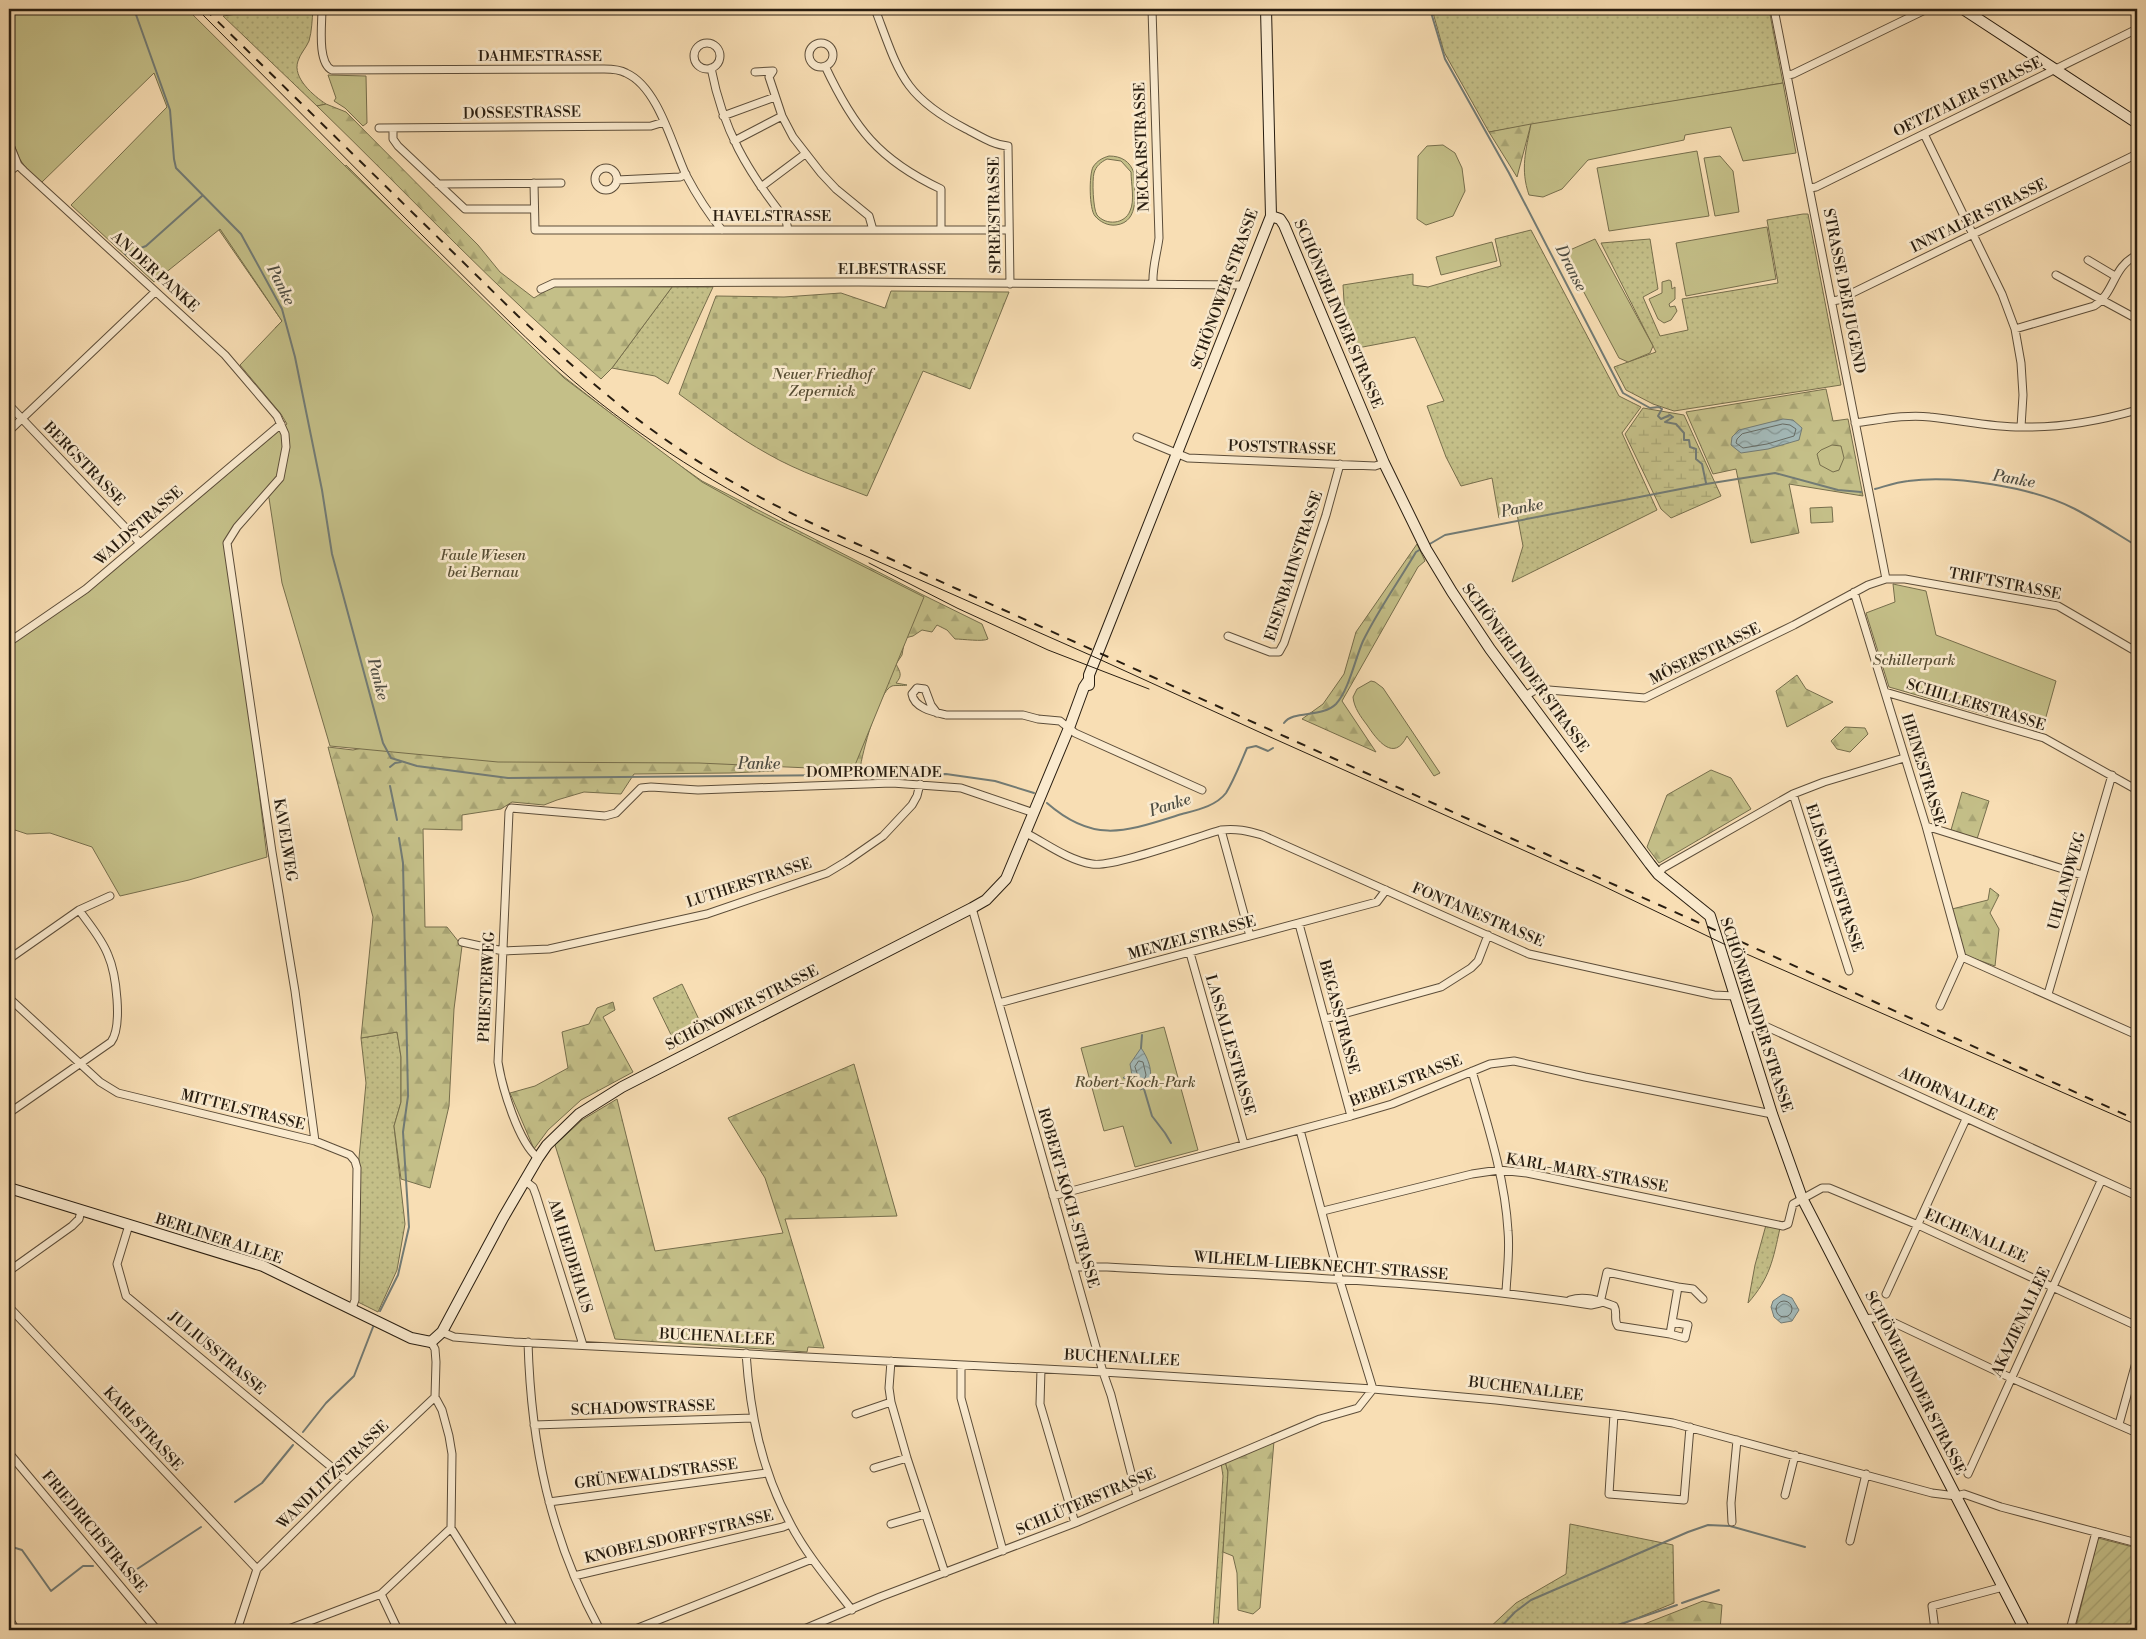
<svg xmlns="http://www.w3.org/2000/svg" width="2146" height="1639" font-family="'Libre Bodoni',serif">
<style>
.grass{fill:url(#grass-dots);stroke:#766e4c}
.forest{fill:url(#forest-firs);stroke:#766e4c}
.wetland{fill:url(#wetland-marsh);stroke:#766e4c}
.cemetery{fill:url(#cemetery-stones);stroke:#766e4c}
.park{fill:#c4bf88;stroke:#766e4c;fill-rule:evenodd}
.garden{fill:url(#garden-furrows);stroke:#766e4c}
.water{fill:url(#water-waves);stroke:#727b75}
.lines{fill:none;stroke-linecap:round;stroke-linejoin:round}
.shore{stroke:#666b64;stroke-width:1}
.stream{stroke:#727b75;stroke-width:2}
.street-casing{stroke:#5c4d39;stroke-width:9}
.secondary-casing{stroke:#281d10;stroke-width:12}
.street{stroke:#faeace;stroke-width:7}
.secondary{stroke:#faeace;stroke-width:10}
.tram{stroke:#281d10;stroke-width:1}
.rail{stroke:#281d10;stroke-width:2;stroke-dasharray:9 9;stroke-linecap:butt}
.labels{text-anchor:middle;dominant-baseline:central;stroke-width:5;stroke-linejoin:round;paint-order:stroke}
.street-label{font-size:15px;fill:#281d10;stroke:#faeace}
.park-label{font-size:15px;font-style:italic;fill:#574e34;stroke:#faeace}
.water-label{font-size:16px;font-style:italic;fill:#4d4c42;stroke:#faeace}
</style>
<defs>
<pattern id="grass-dots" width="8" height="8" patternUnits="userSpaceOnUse" patternTransform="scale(1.25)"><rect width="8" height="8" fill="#c4bf88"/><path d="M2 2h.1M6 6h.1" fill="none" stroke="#a8a474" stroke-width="1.8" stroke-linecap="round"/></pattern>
<pattern id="forest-firs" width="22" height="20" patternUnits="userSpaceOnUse" patternTransform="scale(1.25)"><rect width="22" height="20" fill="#c4bf88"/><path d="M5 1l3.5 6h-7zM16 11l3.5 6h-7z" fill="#a8a474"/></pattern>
<pattern id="wetland-marsh" width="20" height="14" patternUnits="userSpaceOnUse" patternTransform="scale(1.25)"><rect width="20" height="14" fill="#c4bf88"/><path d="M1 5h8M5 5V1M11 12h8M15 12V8" fill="none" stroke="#a8a474"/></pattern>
<pattern id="cemetery-stones" width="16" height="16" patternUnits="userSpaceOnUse" patternTransform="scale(1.25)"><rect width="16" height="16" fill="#c4bf88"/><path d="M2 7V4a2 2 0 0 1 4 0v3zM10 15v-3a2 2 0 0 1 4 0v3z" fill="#a8a474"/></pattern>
<pattern id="garden-furrows" width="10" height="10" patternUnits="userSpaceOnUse" patternTransform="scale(1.25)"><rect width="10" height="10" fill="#c4bf88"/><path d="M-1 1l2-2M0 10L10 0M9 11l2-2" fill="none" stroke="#a8a474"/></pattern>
<pattern id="water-waves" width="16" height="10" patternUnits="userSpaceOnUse" patternTransform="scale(1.25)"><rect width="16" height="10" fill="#a3b9b8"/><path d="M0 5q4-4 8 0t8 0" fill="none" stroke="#859694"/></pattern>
</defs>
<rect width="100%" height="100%" fill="#f8deb4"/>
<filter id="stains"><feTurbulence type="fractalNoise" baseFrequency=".004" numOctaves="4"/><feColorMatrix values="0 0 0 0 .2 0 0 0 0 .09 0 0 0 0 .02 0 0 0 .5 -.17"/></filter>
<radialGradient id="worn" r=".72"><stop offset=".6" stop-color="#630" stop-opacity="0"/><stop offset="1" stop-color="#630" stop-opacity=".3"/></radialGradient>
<path class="grass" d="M1432 9H1769L1783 83 1489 132 1444 52Z
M313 10C312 19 312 31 309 41 306 48 300 54 298 61 292 78 314 96 326 104L317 106 223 16 251 12Z
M1803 214H1808L1841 385 1674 411 1653 404 1626 390 1614 367 1656 352 1601 243 1650 239 1658 289 1643 297 1660 336 1688 330 1682 299 1778 283 1767 220Z
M1531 230 1619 396 1641 407 1622 433 1657 510 1512 582 1523 546 1517 514 1499 518 1492 478 1461 486 1446 457 1427 406 1444 401 1415 337 1347 350 1343 285 1413 274V285L1428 287 1501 266 1495 239Z
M672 287H713L668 384 655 376 612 368Z
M682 984 705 1032 677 1047 653 998Z
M397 1032 401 1057V1102L394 1126 405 1224 397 1270 378 1312 358 1302 359 1158 366 1083 361 1038Z
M1766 1225 1780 1228C1773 1260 1770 1278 1748 1303L1755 1265Z
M1225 1461 1228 1472 1218 1630H1213L1223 1476 1221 1463Z
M1570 1524 1673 1545 1674 1603 1608 1630H1487L1516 1603 1566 1574Z"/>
<path class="forest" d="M326 104 346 112 478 245 500 272 534 298 553 286 672 287 612 368 601 379C501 294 411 197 317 106Z
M1531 124 1517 177 1489 132Z
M346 165 510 329 563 376 651 445 702 481 921 594 982 624 988 639C983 642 963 639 955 639L947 630 937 625 932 632 922 630 913 636 905 638 902 655 896 664C900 672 903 675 896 683L907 685C903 686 895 685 892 686 878 691 862 754 860 769H850L687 707 774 771 730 773 634 774 621 794 584 792 557 800 544 805 512 802 501 809 462 815V830L423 829 425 927H447L462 946 454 1009 449 1106 430 1188 401 1179 394 1126 401 1102V1057L397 1032 361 1038 373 917 328 747 353 750 385 743 282 332 275 328 282 321 219 230 218 219 337 185Z
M1826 389 1833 421 1848 419 1863 496 1789 484 1799 533 1751 543 1736 469 1713 474 1686 412Z
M1417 544 1425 561 1418 567 1342 701 1376 752 1302 719 1323 704 1344 674 1356 632Z
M1797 675 1806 689 1833 702 1787 727 1776 691Z
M1845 727 1865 728 1868 734 1850 752 1837 749 1831 741Z
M1711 770 1731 778 1751 809 1659 863 1647 847 1667 795Z
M1962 792 1989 801 1977 839 1951 830Z
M1990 888 1999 895 1990 913 1999 929 1995 966 1964 955 1952 909 1988 900Z
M613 1002 615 1010 603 1017 633 1072 581 1100 548 1130 534 1149 510 1093 535 1086 568 1068 562 1032 589 1024 597 1008Z
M854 1064 897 1216 785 1219 824 1348 808 1347 807 1352 615 1339 555 1145 582 1120 617 1099 655 1251 783 1233 765 1178 728 1118Z
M1274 1441 1260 1608 1253 1614 1238 1610 1237 1573 1233 1556 1223 1552 1228 1472 1225 1461Z
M1703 1601 1722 1605 1720 1630H1629Z"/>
<path class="wetland" d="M1643 408 1684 415 1721 496 1671 518 1661 509 1625 434Z"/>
<path class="cemetery" d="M891 291 1009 292 970 389 923 371 867 496C834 483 799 472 768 454 737 437 708 415 679 394L716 296 784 297 841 293 885 308Z"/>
<path class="park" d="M9 9H187L342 163 564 378 702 482 754 511 924 597 853 770 699 763 498 762 330 746 282 583 269 498 265 493 234 526 226 542 247 693 267 857 189 880 120 896 92 847 50 833 27 834 9 828V646L88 592 287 424 281 414 240 365 282 321 220 229 154 282 71 205 167 107 154 73 41 183 26 168 19 158 9 131Z
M328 75 366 76 367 123 363 126 345 108 334 101 336 98Z
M1783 83 1796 153 1743 161 1731 127 1685 135 1684 140 1588 160 1562 189 1543 197 1529 195C1520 169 1526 150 1531 124Z
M1443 145 1455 153 1462 168 1465 191 1453 216 1426 225 1417 219 1418 156 1427 146Z
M1697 151 1709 216 1609 231 1597 168Z
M1109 156C1121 156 1130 161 1134 173 1134 190 1141 222 1116 225 1108 226 1100 222 1095 216 1089 209 1089 175 1093 167 1097 161 1102 158 1109 156ZM1107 159 1121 161 1131 172C1131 183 1135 201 1130 211 1125 224 1106 226 1097 215 1093 209 1092 180 1094 173 1096 166 1101 162 1107 159Z
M1720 156 1733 171 1739 212 1715 216 1704 158Z
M1767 227 1776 279 1686 296 1676 243Z
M1595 239 1653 346 1650 353 1628 362 1619 358 1563 253Z
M1492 242 1497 261 1441 275 1436 257Z
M1669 280 1671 281 1672 289 1675 287V299L1669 304 1670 307 1675 306 1677 311 1671 320 1664 323 1658 319 1649 299 1662 293V282Z
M1832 445 1841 446 1844 458 1839 470 1833 472 1820 465 1817 454 1821 450Z
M1832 507 1833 522 1811 523 1810 508Z
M1893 584 1926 591 1936 635 2056 681 2042 731 1889 687 1866 613 1895 602Z
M1371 681 1375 682 1383 688 1440 773 1434 776 1407 736C1394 763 1377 740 1367 725 1361 717 1354 708 1353 697L1357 689Z
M1164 1027 1198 1150 1135 1167 1123 1126 1104 1131 1081 1048Z"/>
<path class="garden" d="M2098 1538 2137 1548V1630H2075Z"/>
<path class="water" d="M1783 419 1793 420 1802 428 1799 440 1768 449 1741 453 1731 445 1732 437 1739 430Z
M1141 1048C1149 1059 1154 1074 1148 1087L1140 1090 1133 1076 1128 1079 1123 1078 1125 1076 1129 1077 1132 1075 1130 1064Z
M1783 1294 1792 1298 1799 1310 1792 1321 1781 1323 1774 1317 1771 1307 1773 1301Z"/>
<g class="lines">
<path class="shore" d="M1783 424 1790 425 1796 429 1794 436 1767 444 1743 448 1736 443 1737 439 1742 434Z
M1139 1061 1143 1062 1146 1075 1143 1083 1140 1082 1135 1067Z
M1776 1309a8 8 0 1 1 16 0a8 8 0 1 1-16 0Z"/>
<path class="stream" d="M134 9 170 110 174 159 176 168 241 234 282 309 295 357 322 490 332 554 383 743 391 758 417 766 508 778 946 774 995 781 1034 793
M1430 9 1445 59 1509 173 1623 393 1650 408 1659 407 1662 409 1658 416 1661 419 1670 415 1673 417 1665 422 1676 424 1684 433V440H1689L1690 447 1696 449V459L1702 464 1706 483
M125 254 146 246 202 196
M1875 489C1886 486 1897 482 1908 481 1956 475 2032 487 2075 509 2096 520 2117 534 2137 546
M1428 545 1445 535 1706 484 1775 473 1838 490 1861 492
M1284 723C1293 710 1322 718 1336 704 1349 690 1355 659 1363 641 1378 610 1399 581 1416 552L1421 549
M390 767 395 763 401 762
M390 786 397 820
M1047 803C1095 845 1127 831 1182 814 1197 810 1216 806 1226 793 1234 780 1241 762 1247 748L1256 746 1268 751 1273 748
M1141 1048 1142 1035
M1144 1089 1152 1116 1165 1133 1171 1143
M380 1311 398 1275 409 1227 403 1132 408 1096 403 863 399 838
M303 1432 326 1403 354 1376 373 1327
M235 1502 262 1483 293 1445
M9 1546 22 1550 51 1591 83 1566H93
M125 1577 201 1527
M1682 1603 1719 1590
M1498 1630 1515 1612 1531 1600 1688 1532 1708 1525 1730 1526 1805 1547
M1603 1630 1677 1605"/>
<defs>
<path id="street" d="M321 9H406
M322 9C322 24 317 63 332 70L604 69C611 69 619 69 626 73 658 87 672 145 686 175 696 194 708 213 722 230
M875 9C899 72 902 96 966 129 980 136 993 145 1008 146L1010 284
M1152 9 1159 238C1157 254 1152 268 1153 284
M1774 9 1886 579
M809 55a12 12 0 1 1 24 0a12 12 0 1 1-24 0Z
M694 56a13 13 0 1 1 26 0a13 13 0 1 1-26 0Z
M825 66C854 128 879 160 941 189V230
M711 68C723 130 747 171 786 220L788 230
M755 72 773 71 769 77 782 116 793 137 821 173 836 189 869 216 873 230
M1788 75 1793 74 1927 9
M723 116 775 97
M379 128 651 126 664 122
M393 128V139L398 146 465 209H534
M1924 134 2002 294 2015 329 2021 363 2023 395 2021 427
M734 141 782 116
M9 143 18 165 24 171 225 355 277 416 285 434 286 447 280 478 237 527 227 543 272 852 295 991 315 1141
M595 179a11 11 0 1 1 22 0a11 11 0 1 1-22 0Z
M9 172 18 165
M617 180 680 177 686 174
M534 183 535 230H1009
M438 184 561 183
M761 187 805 154
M1810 188 1816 187 2137 29
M2088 260 2115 276
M2056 275 2137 319
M541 289 554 283 858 282 1245 285
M1832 301 1838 300 2137 154
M2015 329 2094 306C2115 293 2112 267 2137 255
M9 405 140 543
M1855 423C1879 420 1905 414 1930 417 1961 420 1990 427 2021 427 2061 428 2099 421 2137 410
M9 431 155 292
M1137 437 1188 458 1375 466 1384 463
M1854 592 1926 826 1962 957 2137 1035
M1228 636 1270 652H1279L1284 643 1326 515 1340 464
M9 642 86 589 281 424
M1885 692 2044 738 2137 790
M1525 696 1537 689 1645 698 1794 625 1868 585 1886 579H1905L2058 606 2137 652
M937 713 931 705 925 689 917 688 912 694C914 708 934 712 946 715H1023L1038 719 1060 721 1075 733 1202 790
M1793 794 1849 971
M1926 826 2082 875
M1221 830 1250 936
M1026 833C1047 844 1068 860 1092 864 1112 868 1196 837 1221 830 1236 828 1248 831 1262 835L1529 954 1714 995 1735 996
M1658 874 1663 868 1793 794 1824 782 1904 758
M972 908 1103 1372 1111 1395 1137 1496
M1299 924 1351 1116
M462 942 503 951 549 949 707 914 827 873 847 861 883 836 912 805 917 796 920 784
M1190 953 1244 1144
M9 959 79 910 110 896
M2048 994 2112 775
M9 998 100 1082 118 1093 315 1141 350 1155 355 1161 357 1168 355 1300 352 1308
M999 1003 1377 902 1386 890
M1940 1006 1962 957
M1325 1019 1441 987 1471 968 1478 961 1488 935
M1744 1029 1765 1026 2137 1196
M1472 1071C1487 1123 1505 1177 1508 1231 1510 1251 1507 1272 1506 1292
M9 1113 111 1042C123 1026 116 973 108 955 102 939 89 924 79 910
M538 1158C518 1142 502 1087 498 1062L509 812 511 808 605 816 616 813 641 788 651 787 698 790 892 783 961 788 1034 813
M524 1180 533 1187 536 1195 583 1345
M1053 1196 1351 1116 1392 1104 1490 1064 1514 1061 1585 1077 1772 1114
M1323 1211 1472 1174 1499 1170 1527 1173 1783 1226 1788 1224 1793 1204 1822 1188H1829L1918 1225 2137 1326
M129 1225 117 1264 126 1296 347 1480
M1073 1267H1107C1268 1276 1431 1280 1591 1305L1600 1303
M9 1271 72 1226 79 1219 81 1211
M1678 1287 1693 1289 1703 1299
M1886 1294 1966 1119
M1570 1300C1585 1295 1600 1301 1614 1306 1618 1313 1613 1320 1618 1326L1670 1334 1678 1287 1607 1272 1600 1303
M9 1307 257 1569
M1864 1319 1882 1317 2011 1378 2137 1433
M442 1332 454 1337 514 1342 1103 1372 1373 1389 1496 1400 1614 1414 1673 1423 1932 1493 1956 1496 1964 1494 2001 1507 2137 1543
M1670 1334 1685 1338 1688 1325 1672 1322
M431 1342 435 1349 436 1362 435 1397 442 1410 449 1436 452 1454 451 1528 515 1630
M528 1342C531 1446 550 1538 600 1630
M746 1353C750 1413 761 1469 790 1523 806 1554 830 1582 852 1610
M891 1361 889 1388 891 1402 907 1458 945 1573
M961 1365V1398L1003 1551
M1041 1369 1040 1404 1075 1523
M856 1414 891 1402
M1614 1414 1609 1494 1684 1500 1690 1427
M2119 1424 2137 1359
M534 1425 753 1418
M9 1453 157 1630
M874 1468 907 1458
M1968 1474 2101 1181
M1785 1495 1795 1455
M549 1502 767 1473
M1732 1522 1731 1503 1737 1440
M891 1524 925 1514
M1850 1541 1866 1474
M574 1576 783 1527 790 1524
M381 1594 398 1630
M9 1619 16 1630
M237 1630 257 1569 347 1480 435 1397
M286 1630 381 1594 451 1528
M633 1630 812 1559
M802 1630 880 1597 1075 1523 1320 1419 1358 1408 1373 1389 1340 1281 1300 1130
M1935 1630 1932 1606 2003 1587
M2070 1630 2096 1532"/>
<path id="secondary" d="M1963 9 2137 123
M1271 216 1280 219 1284 225 1384 463 1426 549 1452 592 1490 649 1650 864 1658 874 1710 916 1772 1114 1802 1198 2025 1630
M1089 685V675L1271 216 1266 9
M9 1188 263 1266 411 1338 431 1342 442 1332 503 1218 538 1158 547 1145 579 1114 622 1087 972 908 986 900 1006 879 1069 728 1084 687 1088 681"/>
</defs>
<use href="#street" class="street-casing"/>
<use href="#secondary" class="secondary-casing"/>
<use href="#street" class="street"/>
<use href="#secondary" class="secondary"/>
<path class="tram" d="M197 9C272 84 347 160 422 235 468 280 513 327 561 370 628 430 707 480 787 521
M782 519 1090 655 1268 736 1599 884 1726 945 2137 1125
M869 563 957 608 1048 650 1149 689"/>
<path class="rail" d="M205 9 518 316C560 355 602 393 648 427 706 470 769 504 835 534L2137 1120"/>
</g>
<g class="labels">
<g class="street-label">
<text x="540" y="56">DAHMESTRASSE</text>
<text transform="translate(1968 97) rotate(-26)">OETZTALER STRASSE</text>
<text transform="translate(522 113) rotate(-1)">DOSSESTRASSE</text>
<text transform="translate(1142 147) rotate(-92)">NECKARSTRASSE</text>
<text transform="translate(995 215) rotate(-91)">SPREESTRASSE</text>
<text x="772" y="216">HAVELSTRASSE</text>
<text transform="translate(1979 216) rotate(-26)">INNTALER STRASSE</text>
<text x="892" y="269">ELBESTRASSE</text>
<text transform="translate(155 272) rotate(42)">AN DER PANKE</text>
<text transform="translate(1225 289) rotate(-70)">SCHÖNOWER STRASSE</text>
<text transform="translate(1844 291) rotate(79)">STRASSE DER JUGEND</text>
<text transform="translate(1338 314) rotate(67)">SCHÖNERLINDER STRASSE</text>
<text transform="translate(1282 448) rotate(2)">POSTSTRASSE</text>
<text transform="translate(84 464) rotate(46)">BERGSTRASSE</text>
<text transform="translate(139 526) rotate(-41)">WALDSTRASSE</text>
<text transform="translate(1294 566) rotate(-72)">EISENBAHNSTRASSE</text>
<text transform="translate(2005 584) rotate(11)">TRIFTSTRASSE</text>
<text transform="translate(1705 654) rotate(-26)">MÖSERSTRASSE</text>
<text transform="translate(1525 668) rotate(54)">SCHÖNERLINDER STRASSE</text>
<text transform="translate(1976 705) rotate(17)">SCHILLERSTRASSE</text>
<text transform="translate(1923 770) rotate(73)">HEINESTRASSE</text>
<text x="874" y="772">DOMPROMENADE</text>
<text transform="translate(285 840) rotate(81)">KAVELWEG</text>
<text transform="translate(1834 878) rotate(72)">ELISABETHSTRASSE</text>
<text transform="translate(2067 881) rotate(-74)">UHLANDWEG</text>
<text transform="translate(749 883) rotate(-18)">LUTHERSTRASSE</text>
<text transform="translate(1478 915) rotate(23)">FONTANESTRASSE</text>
<text transform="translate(1192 938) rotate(-15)">MENZELSTRASSE</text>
<text transform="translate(487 987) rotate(-87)">PRIESTERWEG</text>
<text transform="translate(742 1008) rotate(-27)">SCHÖNOWER STRASSE</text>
<text transform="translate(1756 1015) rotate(72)">SCHÖNERLINDER STRASSE</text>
<text transform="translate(1339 1017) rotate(75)">BEGASSTRASSE</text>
<text transform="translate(1230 1045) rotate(74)">LASSALLESTRASSE</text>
<text transform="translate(1406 1081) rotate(-21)">BEBELSTRASSE</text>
<text transform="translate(1948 1094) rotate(25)">AHORNALLEE</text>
<text transform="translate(243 1110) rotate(14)">MITTELSTRASSE</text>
<text transform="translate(1587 1173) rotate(10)">KARL-MARX-STRASSE</text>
<text transform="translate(1068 1198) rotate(74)">ROBERT-KOCH-STRASSE</text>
<text transform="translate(1976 1236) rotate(24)">EICHENALLEE</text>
<text transform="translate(219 1239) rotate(18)">BERLINER ALLEE</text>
<text transform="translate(570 1256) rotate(73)">AM HEIDEHAUS</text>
<text transform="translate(1321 1266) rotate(4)">WILHELM-LIEBKNECHT-STRASSE</text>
<text transform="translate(2021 1322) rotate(-65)">AKAZIENALLEE</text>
<text transform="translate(717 1337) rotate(3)">BUCHENALLEE</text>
<text transform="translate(217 1353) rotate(40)">JULIUSSTRASSE</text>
<text transform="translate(1122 1358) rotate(3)">BUCHENALLEE</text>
<text transform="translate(1915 1383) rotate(63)">SCHÖNERLINDER STRASSE</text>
<text transform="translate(1526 1389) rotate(7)">BUCHENALLEE</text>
<text transform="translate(643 1408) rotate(-2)">SCHADOWSTRASSE</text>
<text transform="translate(143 1429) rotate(47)">KARLSTRASSE</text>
<text transform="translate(656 1474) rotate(-7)">GRÜNEWALDSTRASSE</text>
<text transform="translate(333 1475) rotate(-44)">WANDLITZSTRASSE</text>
<text transform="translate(1086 1502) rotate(-23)">SCHLÜTERSTRASSE</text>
<text transform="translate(94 1532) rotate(50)">FRIEDRICHSTRASSE</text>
<text transform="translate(679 1537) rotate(-13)">KNOBELSDORFFSTRASSE</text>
</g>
<g class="park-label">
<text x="822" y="374">Neuer Friedhof<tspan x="822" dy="17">Zepernick</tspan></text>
<text x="483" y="555">Faule Wiesen<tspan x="483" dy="17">bei Bernau</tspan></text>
<text x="1914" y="660">Schillerpark</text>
<text x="1135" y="1082">Robert-Koch-Park</text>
</g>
<g class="water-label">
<text transform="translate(1571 268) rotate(63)">Dranse</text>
<text transform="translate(281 285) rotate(63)">Panke</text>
<text transform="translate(2014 479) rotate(10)">Panke</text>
<text transform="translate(1522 508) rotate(-11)">Panke</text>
<text transform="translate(378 679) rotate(75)">Panke</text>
<text x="759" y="764">Panke</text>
<text transform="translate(1170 805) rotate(-18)">Panke</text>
</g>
</g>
<rect width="2146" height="1639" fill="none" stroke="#f8deb4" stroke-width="30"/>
<rect x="10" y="10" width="2126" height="1619" fill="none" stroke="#281d10" stroke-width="2.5"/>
<rect x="15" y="15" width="2116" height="1609" fill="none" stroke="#281d10"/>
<rect width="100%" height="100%" filter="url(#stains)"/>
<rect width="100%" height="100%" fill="url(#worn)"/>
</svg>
